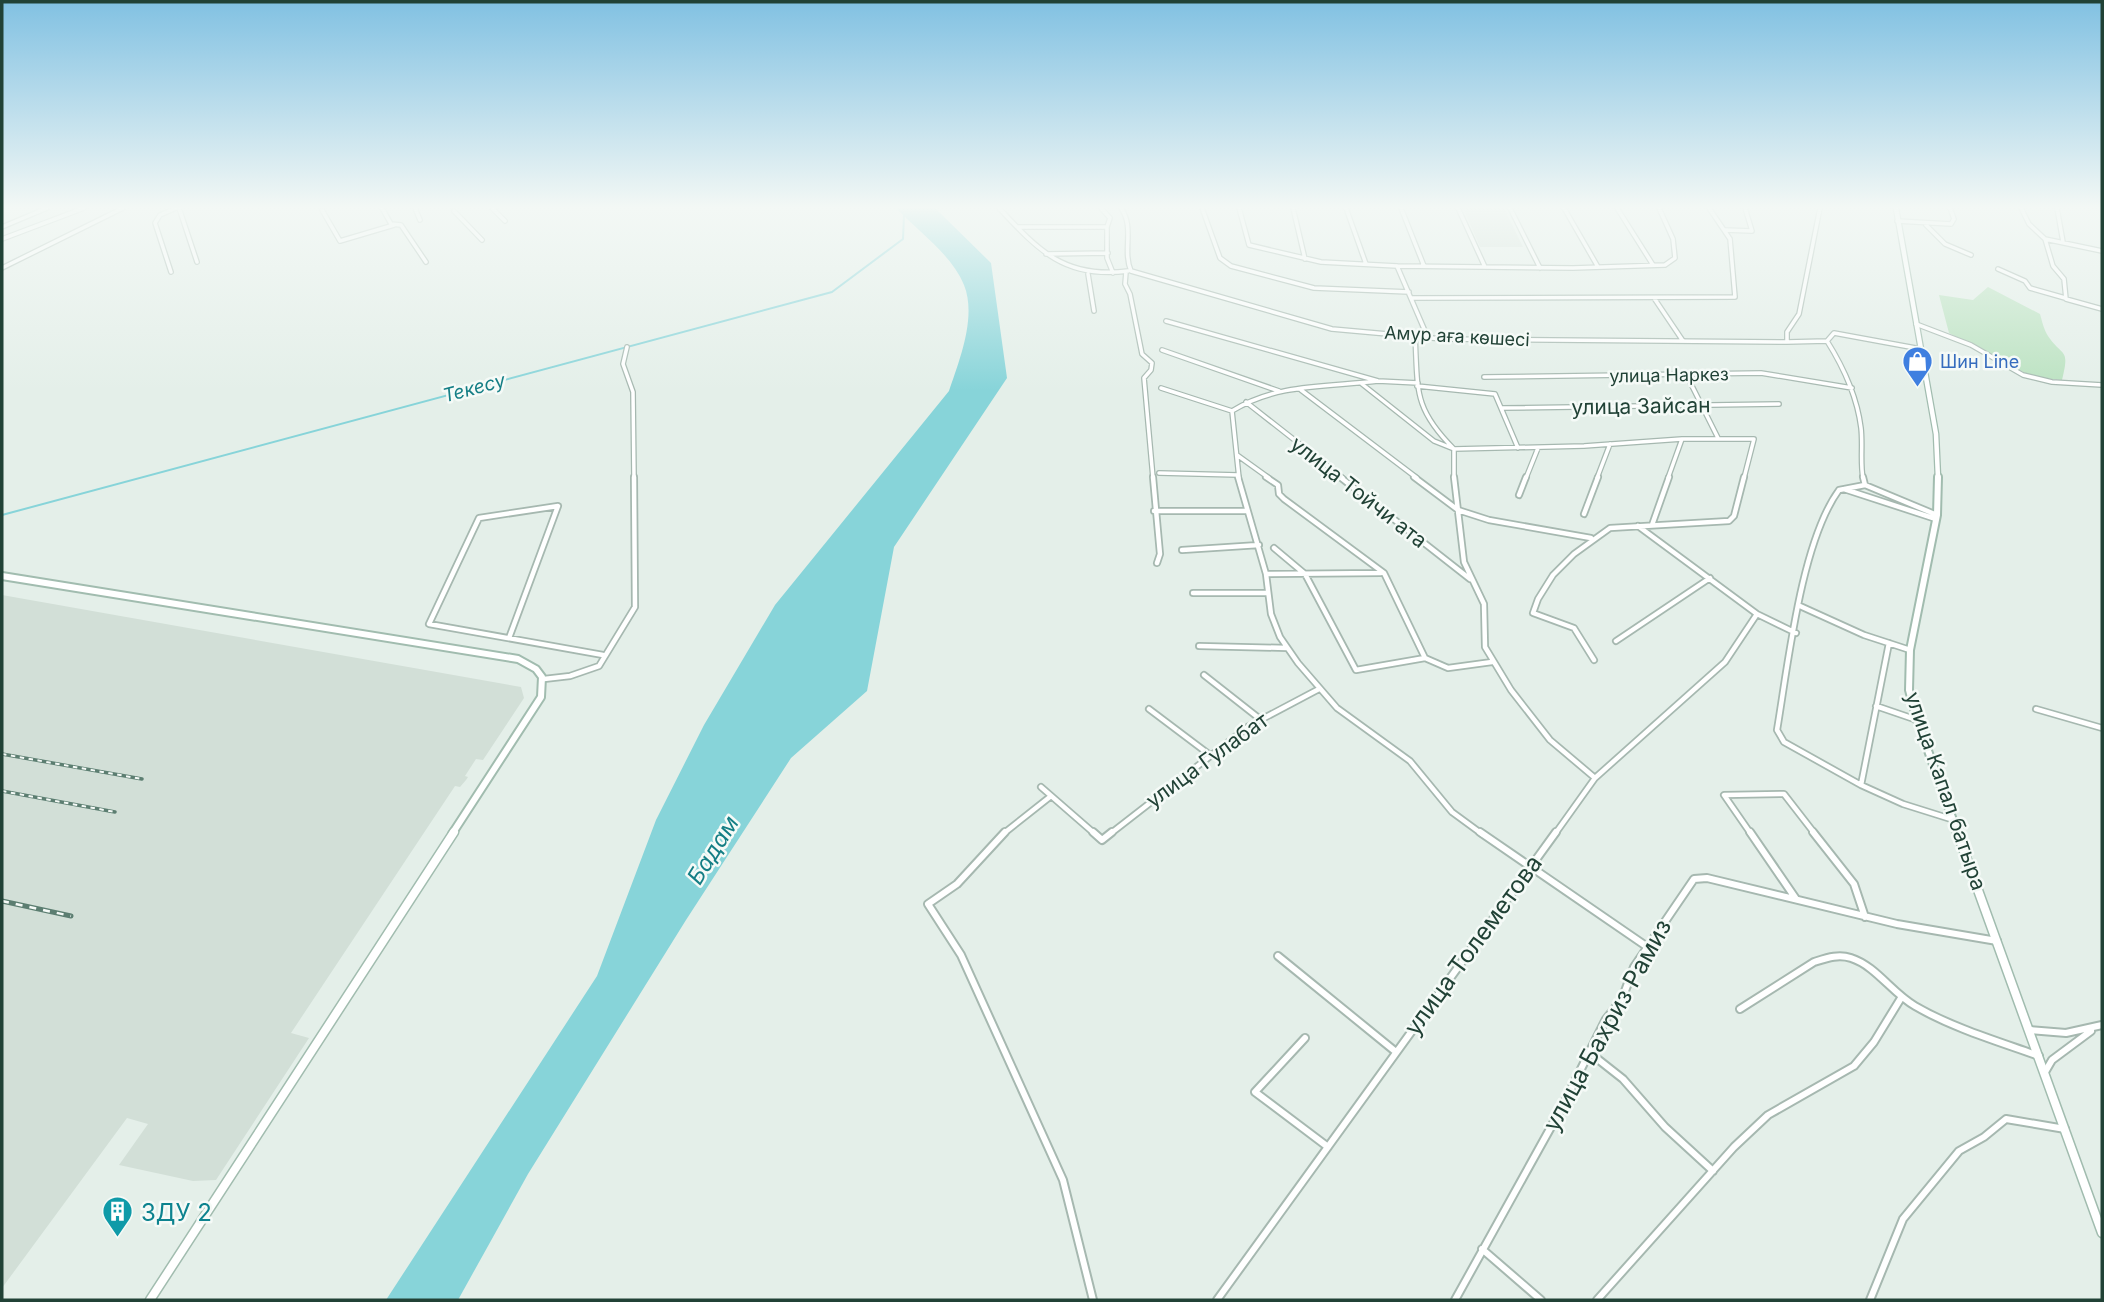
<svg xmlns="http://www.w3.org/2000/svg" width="2104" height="1302" font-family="Inter,sans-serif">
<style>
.built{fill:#d2dfd7}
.green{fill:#bbe2c1}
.water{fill:#87d4d9}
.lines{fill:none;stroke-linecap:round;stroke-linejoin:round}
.stream{stroke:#87d4d9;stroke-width:2}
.street-far2-casing{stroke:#a6b8b0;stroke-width:6}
.street-far1-casing{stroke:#a6b8b0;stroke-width:8}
.street-casing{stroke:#a6b8b0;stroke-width:10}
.secondary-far2-casing{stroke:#a1bcaf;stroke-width:7}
.secondary-far1-casing{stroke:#a1bcaf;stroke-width:10}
.secondary-casing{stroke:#a1bcaf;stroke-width:11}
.street-far2{stroke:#fff;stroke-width:3.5}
.street-far1{stroke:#fff;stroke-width:4.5}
.street{stroke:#fff;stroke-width:6}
.secondary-far2{stroke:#fff;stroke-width:4.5}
.secondary-far1{stroke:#fff;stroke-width:6}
.secondary{stroke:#fff;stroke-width:8}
.rail-far1-casing{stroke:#5c7e71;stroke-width:3.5}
.rail-casing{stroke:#5c7e71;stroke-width:5}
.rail-far1{stroke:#f5faf7;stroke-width:2;stroke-dasharray:4.5;stroke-linecap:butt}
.rail{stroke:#f5faf7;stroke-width:2.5;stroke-dasharray:7;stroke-linecap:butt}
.labels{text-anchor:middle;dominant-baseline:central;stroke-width:5;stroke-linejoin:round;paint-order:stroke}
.far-street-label{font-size:18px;fill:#214236;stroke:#f5faf7}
.far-shop-label{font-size:18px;fill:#366cbe;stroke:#f5faf7;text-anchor:start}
.far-water-label{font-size:19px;font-style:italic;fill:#147e85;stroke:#f5faf7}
.street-label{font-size:21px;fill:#214236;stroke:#f5faf7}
.water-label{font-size:23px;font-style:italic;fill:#147e85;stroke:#f5faf7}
.near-street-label{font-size:24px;fill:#214236;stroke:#f5faf7}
.near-culture-label{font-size:24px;fill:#0d838f;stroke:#f5faf7;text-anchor:start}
</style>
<rect width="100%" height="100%" fill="#e4efe9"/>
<path class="built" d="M1463 208H1504L1523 247H1480Z
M2 595 521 687 524 698 483 760 476 759 465 776 468 777 466 780 460 787 455 786 291 1033 309 1038 216 1180 193 1181 119 1165 148 1124 127 1118 2 1288Z"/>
<path class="green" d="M1988 287 2040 314C2042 321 2044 330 2048 336 2063 358 2070 347 2062 380L2033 377 1949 333 1939 295 1973 300Z"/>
<path class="water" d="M896 208H935L991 263 1007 378 894 547 867 691 791 758 686 920 528 1174 458 1300H386L597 976 656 820 704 725 775 605 949 391C959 361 977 317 964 285 952 255 918 231 896 208Z"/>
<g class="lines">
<path class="stream" d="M2 515 832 292 903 239 904 215"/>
<defs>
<path id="street-far2" d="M179 208 197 262
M382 208 391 224 401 225 426 262
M415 208 420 220
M492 208 505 221
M999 208C1039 251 1065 279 1128 271
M1101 208 1110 218 1107 227
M1121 208C1135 228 1122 250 1131 271L1332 329 1443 339 1787 342
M1202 208 1220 258 1231 266 1314 288 1409 292
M1239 208 1249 245 1321 262 1397 266 1573 268 1665 265 1675 258 1673 239 1659 208
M1293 208 1305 259
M1346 208 1366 264
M1401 208 1424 266
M1458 208 1485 267
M1510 208 1540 268
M1564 208 1598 267
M1617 208 1653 265
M1820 208 1799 314 1787 332V342L1827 341 1834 333 1921 349
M2021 208 2029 224 2045 239
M2057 208 2063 242
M322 210 340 241 394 225
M454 211 482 240
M1897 221 1951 224 1954 219 1950 208
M1926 225 1945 244 1971 255
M2 227 47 208
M1017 227H1107V258L1113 273
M1725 230 1752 231 1745 208
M2 239 84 208
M2102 251 2045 239 2053 266 2064 279 2066 299 2102 309
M1046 254 1108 253
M1397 266 1428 338
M2 268 123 208
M1998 269 2025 281 2030 288 2065 298
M171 272 155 223 160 215 176 208
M1126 272 1125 284 1130 294 1142 354 1152 363 1151 370 1144 378 1153 478
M1088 274 1094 311
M1412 298 1735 297 1730 239 1709 208
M1654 298 1683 341
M1166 321 1378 381 1418 383
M1916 324 1971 345 2023 375 2052 382 2102 385
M1415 336C1418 390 1413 408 1454 449V478
M1827 341C1844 368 1857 396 1861 428 1863 445 1860 462 1863 478
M627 347 623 364 633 392 634 478
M1162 350 1279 391
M1686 374 1718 438
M1484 377 1761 373 1852 388
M1362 384 1434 441 1454 449 1584 446 1682 439
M1417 386 1495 394 1518 448
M1161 388 1232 411
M1301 390 1417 478
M1246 402 1343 478
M1502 408 1779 404
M1237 455 1269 478
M1159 473 1238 475
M1239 478 1232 411C1277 383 1328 387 1378 381
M1526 478 1538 448
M1597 478 1610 444
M1668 478 1682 439H1754L1744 478"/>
<path id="street-far1" d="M1153 477 1160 554 1157 563
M1238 477 1266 574 1271 614 1280 637 1298 663 1337 708 1410 761 1452 812 1482 834
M1266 477 1278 485 1279 494 1284 499 1384 573 1425 658 1448 668 1492 662
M1340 477 1470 579
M1414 477 1458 510 1489 520 1591 538
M1454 477 1464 562 1484 604 1485 647 1511 690 1550 740 1595 778
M1865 485 1937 515
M1844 489 1936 519
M1519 495 1526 477
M1154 511H1247
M1584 514 1598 477
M1652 525 1669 477
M1638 526 1757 614 1796 633
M1274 548 1305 574 1356 670 1425 658
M1182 550 1259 545
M1266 574 1381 573
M1193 593H1267
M1800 606 1864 635 1910 650
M509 638 558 506 479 518 429 624 603 655
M1616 641 1710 578
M1889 643 1861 785 1903 804 1954 820
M1199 646 1287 648
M1594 660 1574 628 1533 613 1538 599 1553 575 1574 554 1610 528 1729 521 1734 516 1744 477
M1204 675 1260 719
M544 679 570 676 599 666 635 607 634 477
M1876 706 1917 720
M1149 709 1210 755
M2036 709 2102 728
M1861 785 1784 742 1777 730C1788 665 1801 542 1839 490L1865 485 1863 477
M1041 787 1095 834
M1003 834 1051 796
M1110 834 1249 726 1319 689
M1555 834 1595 778 1725 662 1757 614
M1751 834 1724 795 1784 794 1815 834"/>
<path id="street" d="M1005 832 957 884 928 904 961 955 1063 1180 1093 1300
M1093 832 1102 840 1112 832
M1480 832 1646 946
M1750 832 1796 899
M1813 832 1854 884 1865 917
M1278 956 1396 1052
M1740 1009 1814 962C1827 958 1838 954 1851 958 1876 966 1892 993 1915 1006 1953 1028 1997 1041 2039 1056
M2030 1030 2066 1033 2102 1025
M1305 1038 1255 1092 1328 1147
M1590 1053 1623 1079 1665 1127 1713 1171
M2045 1072 2052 1060 2091 1031
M1482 1249 1541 1300
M1217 1300 1556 832
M1455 1300 1561 1109 1606 1019 1622 999 1634 967 1694 879 1707 878 1897 924 1997 941
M1597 1300 1734 1147 1768 1115 1854 1066 1874 1042 1901 998
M1870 1300 1903 1219 1959 1151 1984 1137 2006 1119 2065 1129"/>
<path id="secondary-far2" d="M1896 208 1936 434 1938 478"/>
<path id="secondary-far1" d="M1938 477 1937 515 1910 650 1909 690 1917 720 1958 834
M2 576 518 659 536 669 542 677 541 697 452 834"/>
<path id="secondary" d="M1957 832 2102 1233
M150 1300 454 832"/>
</defs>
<use href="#street-far2" class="street-far2-casing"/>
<use href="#street-far1" class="street-far1-casing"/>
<use href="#street" class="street-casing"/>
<use href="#secondary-far2" class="secondary-far2-casing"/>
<use href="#secondary-far1" class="secondary-far1-casing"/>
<use href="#secondary" class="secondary-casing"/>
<use href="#street-far2" class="street-far2"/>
<use href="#street-far1" class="street-far1"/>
<use href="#street" class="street"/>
<use href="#secondary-far2" class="secondary-far2"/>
<use href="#secondary-far1" class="secondary-far1"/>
<use href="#secondary" class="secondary"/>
<defs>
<path id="rail-far1" d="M2 754 142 779
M2 791 115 812"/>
<path id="rail" d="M2 901 71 916"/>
</defs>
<use href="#rail-far1" class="rail-far1-casing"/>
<use href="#rail" class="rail-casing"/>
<use href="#rail-far1" class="rail-far1"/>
<use href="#rail" class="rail"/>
</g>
<linearGradient id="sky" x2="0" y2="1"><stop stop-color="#81c1e2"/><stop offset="0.53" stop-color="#f3f8f5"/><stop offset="1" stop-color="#f3f8f5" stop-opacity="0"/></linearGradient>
<rect width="2104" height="391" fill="url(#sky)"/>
<defs>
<symbol id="shop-pin" viewBox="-11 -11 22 30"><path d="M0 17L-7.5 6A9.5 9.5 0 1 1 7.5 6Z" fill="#3f7fe0" stroke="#f5faf7"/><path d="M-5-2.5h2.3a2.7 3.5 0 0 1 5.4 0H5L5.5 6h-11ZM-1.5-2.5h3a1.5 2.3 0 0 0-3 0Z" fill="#fff"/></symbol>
<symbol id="building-pin" viewBox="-11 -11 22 30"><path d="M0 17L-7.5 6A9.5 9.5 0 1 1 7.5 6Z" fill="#0f9aa8" stroke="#f5faf7"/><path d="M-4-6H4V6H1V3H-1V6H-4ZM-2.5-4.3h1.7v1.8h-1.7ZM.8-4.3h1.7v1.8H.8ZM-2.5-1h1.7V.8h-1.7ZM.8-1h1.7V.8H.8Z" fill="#fff"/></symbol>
</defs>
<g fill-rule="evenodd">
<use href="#shop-pin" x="1900" y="344" width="35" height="47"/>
<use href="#building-pin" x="100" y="1194" width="35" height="47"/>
</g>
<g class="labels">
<g class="far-street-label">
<text transform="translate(1457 336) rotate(3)">Амур аға көшесі</text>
<text transform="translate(1669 375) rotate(-1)">улица Наркез</text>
</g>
<g class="far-shop-label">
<text x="1940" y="361">Шин Line</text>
</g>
<g class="far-water-label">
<text transform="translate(474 388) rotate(-15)">Текесу</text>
</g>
<g class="street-label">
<text transform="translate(1641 406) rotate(-1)">улица Зайсан</text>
<text transform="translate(1359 492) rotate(38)">улица Тойчи ата</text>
<text transform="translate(1207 760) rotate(-36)">улица Гулабат</text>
<text transform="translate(1946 791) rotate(71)">улица Капал батыра</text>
</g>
<g class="water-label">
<text transform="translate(713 850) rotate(-58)">Бадам</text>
</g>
<g class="near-street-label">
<text transform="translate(1473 945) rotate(-54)">улица Толеметова</text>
<text transform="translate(1607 1025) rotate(-61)">улица Бахриз Рамиз</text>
</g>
<g class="near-culture-label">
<text x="141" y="1212">ЗДУ 2</text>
</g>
</g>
<rect width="2104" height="1302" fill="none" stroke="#214236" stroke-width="7"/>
</svg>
